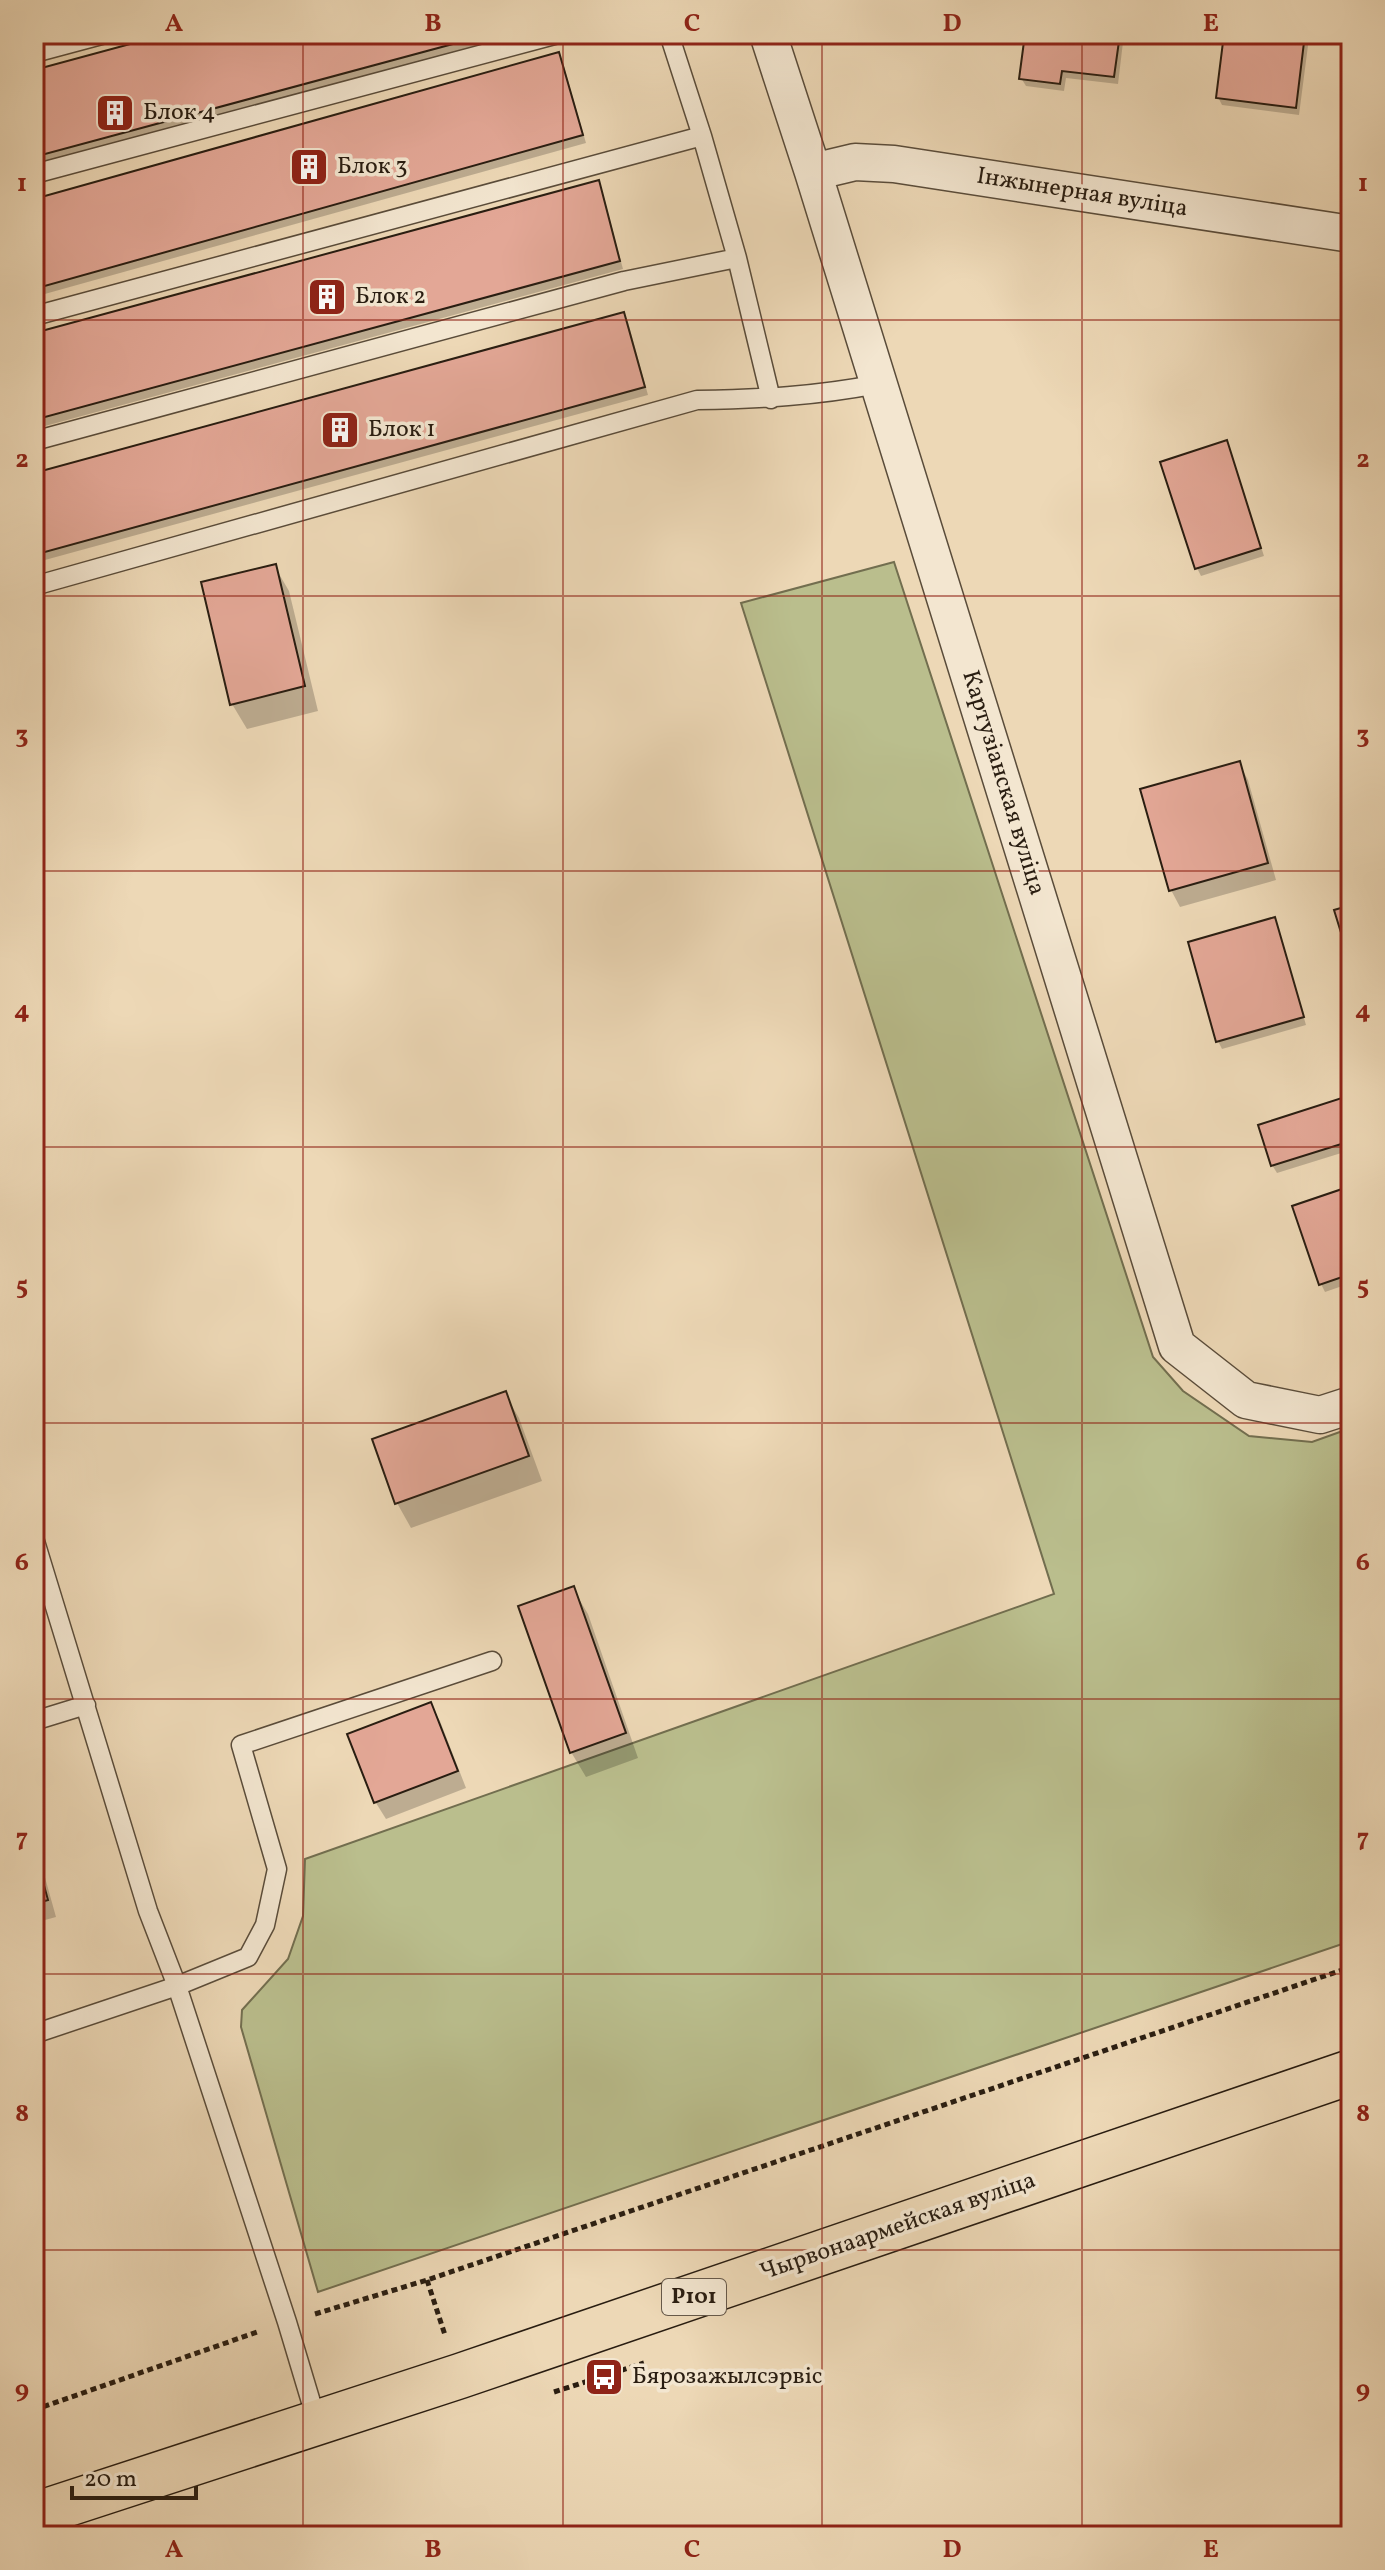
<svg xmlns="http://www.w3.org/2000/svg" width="1385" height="2570" font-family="Vollkorn,serif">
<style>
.green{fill:#babe8d;stroke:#726e4f;stroke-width:2}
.shadow{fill:#0003}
.building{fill:#e3a796;stroke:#291d11;stroke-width:2}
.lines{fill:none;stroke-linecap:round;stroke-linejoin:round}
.lane-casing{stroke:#5a4c3a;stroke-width:21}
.street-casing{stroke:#5a4c3a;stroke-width:39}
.primary-casing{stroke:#291d11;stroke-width:47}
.path{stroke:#291d11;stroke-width:5;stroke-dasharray:6 4;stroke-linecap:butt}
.lane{stroke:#f3e6d0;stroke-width:18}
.street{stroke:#f3e6d0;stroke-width:36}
.primary{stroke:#edd8b6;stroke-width:44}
.grid{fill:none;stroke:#8f2418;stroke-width:2;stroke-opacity:0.55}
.labels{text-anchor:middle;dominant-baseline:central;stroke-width:7;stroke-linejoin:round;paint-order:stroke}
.shield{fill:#f3e6d0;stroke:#66594a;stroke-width:2}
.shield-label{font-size:22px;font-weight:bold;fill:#291d11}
.poi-label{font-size:24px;fill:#291d11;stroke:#f3e6d0;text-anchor:start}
.street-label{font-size:24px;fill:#291d11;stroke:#f3e6d0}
.neatline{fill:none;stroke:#8f2418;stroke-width:3}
.grid-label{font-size:26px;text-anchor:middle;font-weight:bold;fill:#8f2418}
</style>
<rect width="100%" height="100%" fill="#edd8b6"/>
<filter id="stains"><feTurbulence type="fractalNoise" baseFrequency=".0025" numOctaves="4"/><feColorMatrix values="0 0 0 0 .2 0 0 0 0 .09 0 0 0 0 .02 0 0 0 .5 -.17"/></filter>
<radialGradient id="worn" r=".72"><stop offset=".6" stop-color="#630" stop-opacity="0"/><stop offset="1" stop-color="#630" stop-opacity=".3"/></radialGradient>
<path class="green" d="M894 562 1153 1357 1183 1391 1249 1436 1312 1442 1351 1428V1941L318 2292 241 2027 242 2010 288 1959 303 1916 305 1859 1054 1594 741 603Z"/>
<path class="shadow" d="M175 34H522L34 165V72Z
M925 34H965L964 40Z
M1027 34H1124L1118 84 1066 78 1064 91 1026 86 1021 78Z
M1226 34H1307L1309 38 1299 115 1222 105 1218 97Z
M558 55 563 63 586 143 34 297V201Z
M598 182 602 190 623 269 34 429V335Z
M624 314 628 322 648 395 34 563V475Z
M1230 450 1264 556 1201 576 1197 568Z
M275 567 289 591 318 711 247 729 232 704Z
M1239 763 1248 780 1276 880 1180 907 1171 890Z
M1274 920 1278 927 1306 1025 1222 1049 1218 1041Z
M1351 1097V1150L1277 1173 1272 1165Z
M1351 1188V1283L1325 1292 1321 1284Z
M505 1394 519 1418 542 1481 411 1528 397 1503Z
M573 1589 588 1614 638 1758 586 1777 571 1752Z
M430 1704 440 1721 466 1788 386 1819 376 1803 350 1736Z
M34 1838 56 1917 34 1923Z"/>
<path class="building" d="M167 34H490L34 157V70Z
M1025 34H1120L1114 77 1062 71 1060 84 1019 79Z
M1224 34H1305L1296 108 1216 98Z
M559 52 583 135 34 289V199Z
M599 180 620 261 34 420V333Z
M624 312 645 387 34 555V473Z
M1227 440 1261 548 1195 569 1160 462Z
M276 564 305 686 230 705 201 582Z
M1240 761 1268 863 1169 891 1140 789Z
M1351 905V965L1334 910Z
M1275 917 1304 1017 1216 1042 1188 942Z
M1351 1095V1141L1271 1166 1258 1125Z
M1351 1186V1274L1319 1285 1292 1206Z
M506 1391 529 1456 395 1504 372 1439Z
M574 1586 626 1733 570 1753 518 1606Z
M431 1702 458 1771 374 1803 347 1734Z
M34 1849 48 1900 34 1904Z"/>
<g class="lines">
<defs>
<path id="lane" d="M34 53 105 34
M702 136 737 258 771 399
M34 174 558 34
M34 316 702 136 669 34
M34 441 624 281 737 258
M34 586 697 400C760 399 816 396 878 384
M34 1538 148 1911 177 1986 287 2322 317 2422
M34 1721 86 1705
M34 2034 177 1986 248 1957 265 1925 277 1869 241 1745 492 1661"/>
<path id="street" d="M768 34 813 172 1177 1346 1246 1400 1320 1415 1351 1405
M813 172 855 162 894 164 1351 234"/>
<path id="primary" d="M34 2515 460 2376 1351 2072"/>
</defs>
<use href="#lane" class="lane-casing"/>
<use href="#street" class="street-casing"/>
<use href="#primary" class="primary-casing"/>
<path class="path" d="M427 2280 445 2335
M315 2314 427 2280 1351 1967
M554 2392 644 2363
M34 2410 260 2331"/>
<use href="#lane" class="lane"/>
<use href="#street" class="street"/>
<use href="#primary" class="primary"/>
</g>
<path class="grid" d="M303 34V2536M563 34V2536M822 34V2536M1082 34V2536M34 320H1351M34 596H1351M34 871H1351M34 1147H1351M34 1423H1351M34 1699H1351M34 1974H1351M34 2250H1351"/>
<defs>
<symbol id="building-square" viewBox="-11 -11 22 22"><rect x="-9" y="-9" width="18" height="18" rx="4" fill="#8f2418" stroke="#f3e6d0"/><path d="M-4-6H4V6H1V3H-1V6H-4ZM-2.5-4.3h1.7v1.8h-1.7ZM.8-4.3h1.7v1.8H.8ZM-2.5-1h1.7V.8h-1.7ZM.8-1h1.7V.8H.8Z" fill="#fff"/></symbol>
<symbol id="bus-square" viewBox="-11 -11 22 22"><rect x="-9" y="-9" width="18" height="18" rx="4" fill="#8f2418" stroke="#f3e6d0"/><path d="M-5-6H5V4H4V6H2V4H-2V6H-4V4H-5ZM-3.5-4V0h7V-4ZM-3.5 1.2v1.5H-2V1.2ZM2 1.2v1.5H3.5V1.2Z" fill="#fff"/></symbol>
</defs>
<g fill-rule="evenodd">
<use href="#building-square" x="93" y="91" width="44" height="44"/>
<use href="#building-square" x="287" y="145" width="44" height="44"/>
<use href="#building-square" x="305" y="275" width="44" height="44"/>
<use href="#building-square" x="318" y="408" width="44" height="44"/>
<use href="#bus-square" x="582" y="2355" width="44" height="44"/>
</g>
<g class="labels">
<rect class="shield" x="662" y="2279" width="64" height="36" rx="6"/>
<g class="shield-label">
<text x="694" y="2297">Р101</text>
</g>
<g class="poi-label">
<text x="143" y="113">Блок 4</text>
<text x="337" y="167">Блок 3</text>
<text x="355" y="297">Блок 2</text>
<text x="368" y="430">Блок 1</text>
<text x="632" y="2377">Бярозажылсэрвіс</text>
</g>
<g class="street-label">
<text transform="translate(1082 193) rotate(9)">Інжынерная вуліца</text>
<text transform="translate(1003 783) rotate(73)">Картузіанская вуліца</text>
<text transform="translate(898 2227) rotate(-19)">Чырвонаармейская вуліца</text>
</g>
</g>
<rect width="1385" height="2570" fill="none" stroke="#edd8b6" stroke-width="88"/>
<path d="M72 2486v12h124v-12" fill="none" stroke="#291d11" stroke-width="4"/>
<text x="84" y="2486" font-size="24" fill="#291d11" stroke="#f3e6d0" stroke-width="6" paint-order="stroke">20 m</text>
<rect x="44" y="44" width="1297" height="2482" class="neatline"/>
<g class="grid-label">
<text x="174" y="31">A</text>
<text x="433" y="31">B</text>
<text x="692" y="31">C</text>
<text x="952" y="31">D</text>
<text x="1211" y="31">E</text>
<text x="22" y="191">1</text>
<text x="1363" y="191">1</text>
<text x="22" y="467">2</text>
<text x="1363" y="467">2</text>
<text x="22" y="743">3</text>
<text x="1363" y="743">3</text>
<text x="22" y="1018">4</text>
<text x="1363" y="1018">4</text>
<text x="22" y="1294">5</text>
<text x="1363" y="1294">5</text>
<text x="22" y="1570">6</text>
<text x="1363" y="1570">6</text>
<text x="22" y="1846">7</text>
<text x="1363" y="1846">7</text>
<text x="22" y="2121">8</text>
<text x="1363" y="2121">8</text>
<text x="22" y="2397">9</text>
<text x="1363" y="2397">9</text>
<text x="174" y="2557">A</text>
<text x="433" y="2557">B</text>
<text x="692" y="2557">C</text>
<text x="952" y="2557">D</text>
<text x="1211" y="2557">E</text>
</g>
<rect width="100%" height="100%" filter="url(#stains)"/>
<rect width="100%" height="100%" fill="url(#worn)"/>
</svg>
